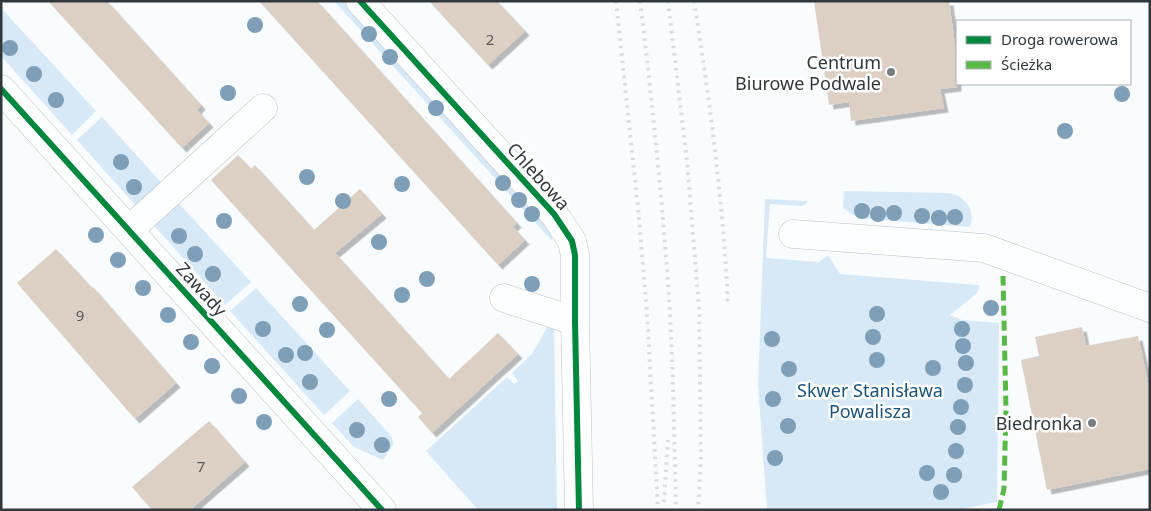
<svg xmlns="http://www.w3.org/2000/svg" width="1151" height="511" font-family="'Noto Sans',sans-serif">
<style>
.green{fill:#d7e8f7}
.building{fill:#dccfc3;filter:url(#shadow)}
.lines{fill:none;stroke-linecap:round;stroke-linejoin:round}
.minor-casing{stroke:#bbc0c3;stroke-width:29}
.minor{stroke:#feffff;stroke-width:28}
.rail{stroke:#dadcdd;stroke-width:4;stroke-dasharray:2.5 5;stroke-linecap:butt}
.quiet{stroke:#58b947;stroke-width:5;stroke-dasharray:10 5;stroke-linecap:butt}
.cycleway-casing{stroke:#fff;stroke-width:9}
.cycleway{stroke:#00873e;stroke-width:6}
.tree{fill:#7e9fb7}
.poi-dot{fill:#767c81;stroke:#fff;stroke-width:2}
.labels{text-anchor:middle;dominant-baseline:central;stroke-width:5;stroke-linejoin:round;paint-order:stroke}
.number-label{font-size:15px;fill:#5b5d5e}
.poi-label{font-size:18px;fill:#30373d;stroke:#fff;text-anchor:end}
.street-label{font-size:18px;fill:#30373d;stroke:#fff}
.park-label{font-size:18px;fill:#19537d;stroke:#fff}
</style>
<defs>
<filter id="shadow"><feDropShadow dx="4.5" dy="4.5" stdDeviation="0" flood-color="#0004"/></filter>
</defs>
<rect width="100%" height="100%" fill="#f9fcfe"/>
<path class="green" d="M334 1H344L552 230V241Z
M1 8 96 111 72 135 1 56Z
M102 117 166 188 137 207 77 140Z
M844 191 950 193C966 197 976 211 970 227L858 218 843 208Z
M173 197 251 282 225 305 151 222Z
M765 199 808 201 805 205 802 206 770 204 766 258 819 262 828 255 840 274 978 285 980 287 976 294 950 315 962 320 999 323 997 502 957 510H767L758 385Z
M256 288 350 391 324 415 230 311Z
M549 324 554 328 557 510H478L426 451 507 377 514 384 518 381 512 373 532 354Z
M358 399 392 437 393 445 383 460 354 447 332 423Z"/>
<path class="building" d="M48 1H107L201 105 197 110 209 123 182 148Z
M259 1H317L517 223 513 227 525 240 498 265Z
M429 1H497L525 31 488 65Z
M814 1H949L957 60V87L940 89 944 108 851 121 849 102 829 105Z
M238 155 251 169 255 165 314 230 360 189 382 214 335 253 449 379 498 333 518 354 432 433 418 417 422 413 211 180Z
M56 249 92 288 93 287 176 383 135 419 17 283Z
M1082 327 1086 346 1138 336 1150 391V469L1047 490 1021 360 1039 356 1035 337Z
M209 421 245 462 190 510H152L132 487Z"/>
<g class="lines">
<defs>
<path id="minor" d="M360 1 554 214 572 241 575 255V321L579 510
M1 89 382 510
M129 230 263 108
M793 234 984 248 1150 308
M504 298 575 321"/>
</defs>
<use href="#minor" class="minor-casing"/>
<use href="#minor" class="minor"/>
<path class="rail" d="M616 1 638 208 647 312 658 510
M640 1C651 90 660 179 667 268 673 349 674 429 676 510
M668 1 687 161 699 308 701 457 698 510
M694 1C710 102 723 201 728 303
M664 502 668 440"/>
<path class="quiet" d="M999 510 1004 489 1006 409 1003 276"/>
<defs>
<path id="cycleway" d="M360 1 554 214 572 241 575 255V321L579 510
M1 89 382 510"/>
</defs>
<use href="#cycleway" class="cycleway-casing"/>
<use href="#cycleway" class="cycleway"/>
</g>
<g class="tree">
<circle cx="255" cy="25" r="8"/>
<circle cx="369" cy="34" r="8"/>
<circle cx="10" cy="48" r="8"/>
<circle cx="390" cy="57" r="8"/>
<circle cx="34" cy="74" r="8"/>
<circle cx="228" cy="93" r="8"/>
<circle cx="1122" cy="94" r="8"/>
<circle cx="56" cy="100" r="8"/>
<circle cx="436" cy="108" r="8"/>
<circle cx="1065" cy="131" r="8"/>
<circle cx="121" cy="162" r="8"/>
<circle cx="307" cy="177" r="8"/>
<circle cx="503" cy="183" r="8"/>
<circle cx="402" cy="184" r="8"/>
<circle cx="134" cy="187" r="8"/>
<circle cx="519" cy="200" r="8"/>
<circle cx="343" cy="201" r="8"/>
<circle cx="862" cy="211" r="8"/>
<circle cx="894" cy="213" r="8"/>
<circle cx="532" cy="214" r="8"/>
<circle cx="878" cy="214" r="8"/>
<circle cx="922" cy="216" r="8"/>
<circle cx="955" cy="217" r="8"/>
<circle cx="939" cy="218" r="8"/>
<circle cx="224" cy="221" r="8"/>
<circle cx="96" cy="235" r="8"/>
<circle cx="179" cy="236" r="8"/>
<circle cx="379" cy="242" r="8"/>
<circle cx="195" cy="254" r="8"/>
<circle cx="118" cy="260" r="8"/>
<circle cx="213" cy="274" r="8"/>
<circle cx="427" cy="279" r="8"/>
<circle cx="532" cy="284" r="8"/>
<circle cx="143" cy="288" r="8"/>
<circle cx="402" cy="295" r="8"/>
<circle cx="300" cy="304" r="8"/>
<circle cx="991" cy="308" r="8"/>
<circle cx="877" cy="314" r="8"/>
<circle cx="168" cy="315" r="8"/>
<circle cx="263" cy="329" r="8"/>
<circle cx="962" cy="329" r="8"/>
<circle cx="327" cy="330" r="8"/>
<circle cx="873" cy="337" r="8"/>
<circle cx="772" cy="339" r="8"/>
<circle cx="191" cy="342" r="8"/>
<circle cx="963" cy="346" r="8"/>
<circle cx="305" cy="353" r="8"/>
<circle cx="286" cy="355" r="8"/>
<circle cx="877" cy="360" r="8"/>
<circle cx="966" cy="363" r="8"/>
<circle cx="212" cy="366" r="8"/>
<circle cx="933" cy="368" r="8"/>
<circle cx="789" cy="369" r="8"/>
<circle cx="310" cy="382" r="8"/>
<circle cx="965" cy="385" r="8"/>
<circle cx="239" cy="396" r="8"/>
<circle cx="389" cy="399" r="8"/>
<circle cx="773" cy="399" r="8"/>
<circle cx="961" cy="407" r="8"/>
<circle cx="264" cy="422" r="8"/>
<circle cx="788" cy="426" r="8"/>
<circle cx="958" cy="427" r="8"/>
<circle cx="357" cy="430" r="8"/>
<circle cx="382" cy="445" r="8"/>
<circle cx="956" cy="451" r="8"/>
<circle cx="775" cy="458" r="8"/>
<circle cx="927" cy="473" r="8"/>
<circle cx="954" cy="475" r="8"/>
<circle cx="941" cy="492" r="8"/>
</g>
<g class="poi-dot">
<circle cx="891" cy="72" r="5"/>
<circle cx="1092" cy="423" r="5"/>
</g>
<g class="labels">
<g class="number-label">
<text x="490" y="39">2</text>
<text x="80" y="315">9</text>
<text x="201" y="466">7</text>
</g>
<g class="poi-label">
<text x="881" y="62">Centrum<tspan x="881" dy="21">Biurowe Podwale</tspan></text>
<text x="1082" y="423">Biedronka</text>
</g>
<g class="street-label">
<text transform="translate(539 176) rotate(48)">Chlebowa</text>
<text transform="translate(202 289) rotate(48)">Zawady</text>
</g>
<g class="park-label">
<text x="870" y="390">Skwer Stanisława<tspan x="870" dy="21">Powalisza</tspan></text>
</g>
</g>
<rect width="1151" height="511" fill="none" stroke="#30373d" stroke-width="5"/>
<rect x="956" y="20" width="175" height="65" fill="#ffffff" stroke="#acafb1"/>
<rect x="966" y="36" width="25" height="8" fill="#00873e" stroke="#acafb1"/>
<text x="1001" y="45" font-size="15" fill="#30373d">Droga rowerowa</text>
<rect x="966" y="61" width="25" height="8" fill="#58b947" stroke="#acafb1"/>
<text x="1001" y="70" font-size="15" fill="#30373d">Ścieżka</text>
</svg>
